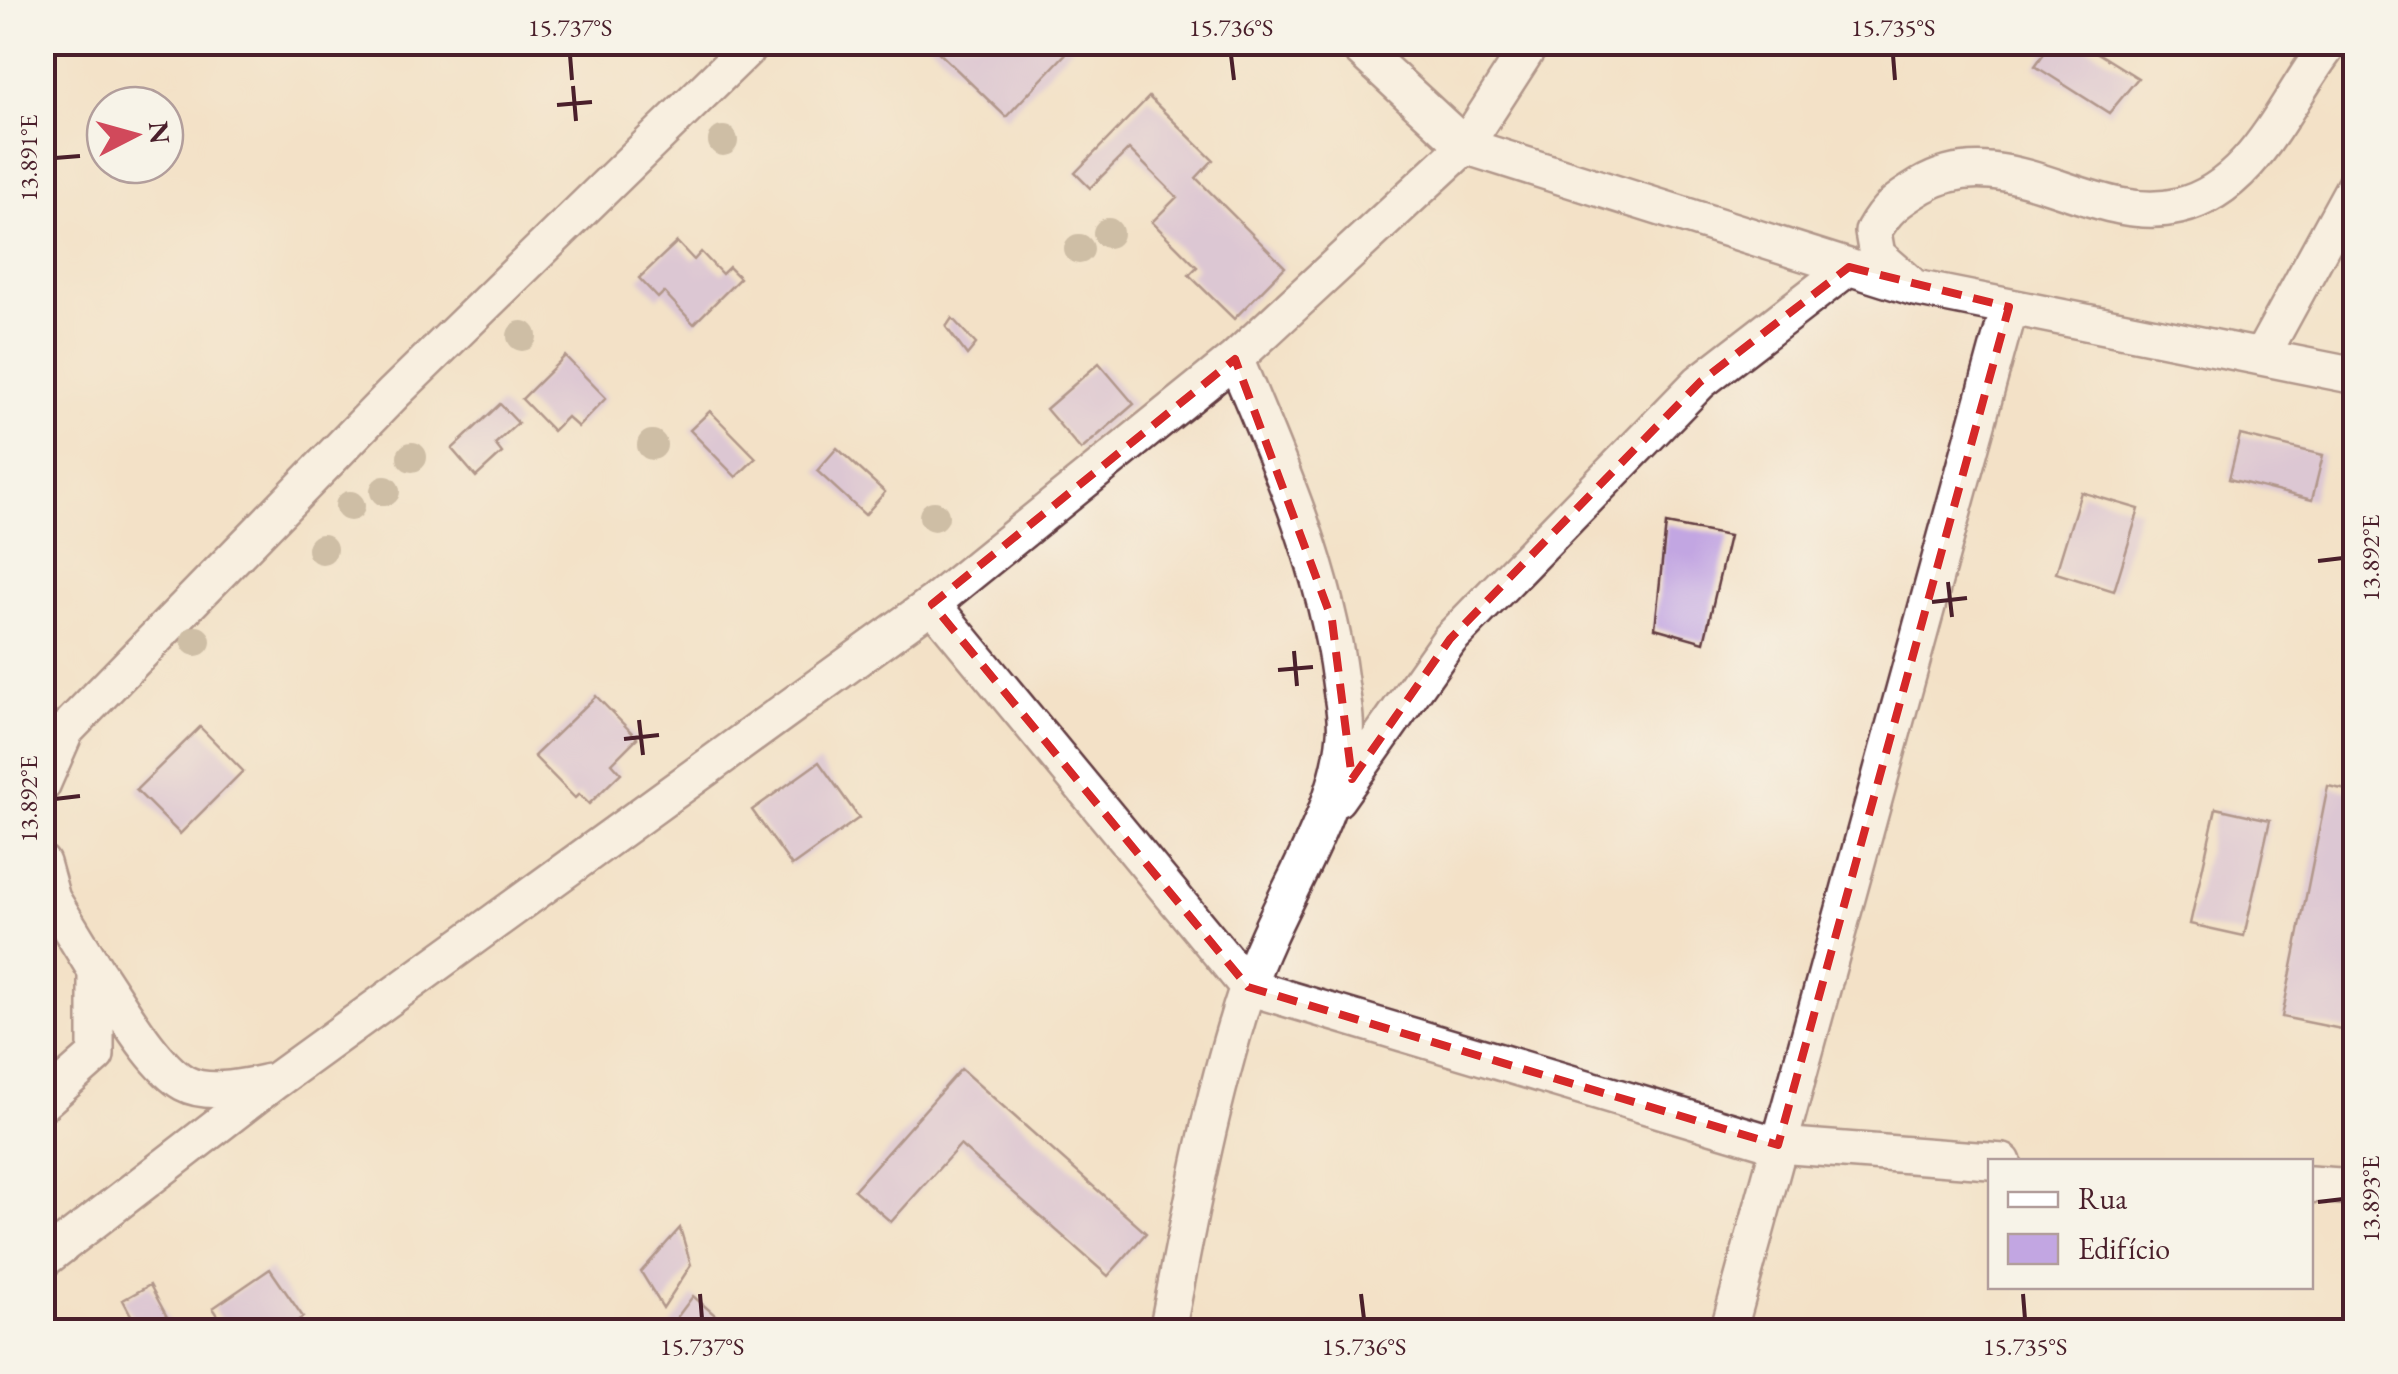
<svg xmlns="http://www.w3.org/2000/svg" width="2398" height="1374" font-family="'EB Garamond',serif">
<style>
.building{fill:#c2a6e2}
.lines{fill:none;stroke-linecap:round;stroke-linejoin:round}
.minor-casing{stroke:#633c42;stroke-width:40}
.minor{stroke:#fff;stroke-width:35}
.tree{fill:#a2927d}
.marked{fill:none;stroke:#d62828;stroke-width:8;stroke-dasharray:20 12;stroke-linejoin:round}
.ticks{fill:none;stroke:#4a1f2b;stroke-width:4}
.neatline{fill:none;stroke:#4a1f2b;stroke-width:4}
.ticks-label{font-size:25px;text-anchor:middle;fill:#4a1f2b}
</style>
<rect width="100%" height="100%" fill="#f7f3e8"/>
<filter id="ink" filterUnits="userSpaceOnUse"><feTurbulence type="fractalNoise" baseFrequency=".01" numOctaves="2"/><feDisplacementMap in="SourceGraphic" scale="20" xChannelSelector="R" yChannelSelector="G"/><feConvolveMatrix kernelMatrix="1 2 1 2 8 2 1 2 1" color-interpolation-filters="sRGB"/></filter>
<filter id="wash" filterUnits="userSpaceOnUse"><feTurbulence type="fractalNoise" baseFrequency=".0048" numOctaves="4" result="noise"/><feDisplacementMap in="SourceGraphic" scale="40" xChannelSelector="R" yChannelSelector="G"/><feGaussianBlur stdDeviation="2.25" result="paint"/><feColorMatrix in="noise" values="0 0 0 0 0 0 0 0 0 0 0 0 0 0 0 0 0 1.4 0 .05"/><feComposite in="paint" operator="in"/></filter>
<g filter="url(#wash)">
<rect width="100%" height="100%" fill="#f3e1c7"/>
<g id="blocks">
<path class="building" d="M928 42H1065L1071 48 1006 117Z
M2052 42H2080L2138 78 2109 113 2035 66Z
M1149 97 1213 160 1196 178 1285 267 1234 319 1189 275 1197 267 1152 222 1177 197 1129 149 1090 188 1075 173Z
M677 242 694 260 701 252 722 274 729 267 740 278 694 324 664 292 658 298 639 278Z
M952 318 976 344 967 355 946 327Z
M565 356 606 398 578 427 567 417 553 431 522 399Z
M1099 363 1134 404 1081 450 1046 409Z
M500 404 518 423 495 444 502 453 476 477 452 449Z
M710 411 756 458 736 477 690 430Z
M2240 435 2323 455 2312 500 2229 479Z
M837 448 885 492 865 515 817 471Z
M2081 492 2139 509 2114 591 2056 573Z
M1666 524 1729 536 1704 642 1655 628Z
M596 696 637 738 612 763 621 773 589 804 579 794 575 798 534 756Z
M200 727 243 771 180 834 136 790Z
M819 762 859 818 792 866 752 810Z
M2328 786 2356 792V1032L2282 1017Z
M2216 808 2270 820 2244 936 2190 924Z
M961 1069 1146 1233 1108 1276 960 1145 891 1222 854 1190Z
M680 1228 691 1265 663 1308 641 1272Z
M270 1269 303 1317 281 1332H229L213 1308Z
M150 1285 175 1332H140L123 1300Z
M693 1296 722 1321 717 1332H666Z"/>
</g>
</g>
<g filter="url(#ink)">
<use href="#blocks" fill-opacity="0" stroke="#633c42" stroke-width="2.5"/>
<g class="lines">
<defs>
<path id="minor" d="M1353 42 1465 146 1915 288 2356 376
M1908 282 1877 255 1873 232C1886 208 1898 200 1921 186 2006 135 2090 227 2179 206 2256 188 2287 96 2331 42
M2261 357 2356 183
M932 604 1248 987 1778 1145 2003 1162
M42 785 66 730 394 393 754 42
M1337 799 1450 639 1700 382 1849 267
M42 863 52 899 96 971V1055L42 1103
M96 971C117 1001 153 1066 184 1083 208 1096 244 1087 269 1082
M2310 1184 2356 1187
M42 1261 275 1081 932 604 1235 359 1465 146 1532 42
M1167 1332C1189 1217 1211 1097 1248 986 1276 902 1338 821 1345 734 1347 717 1342 698 1340 681 1326 570 1279 462 1235 359
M1728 1332 2009 307"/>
</defs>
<use href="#minor" class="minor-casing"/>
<use href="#minor" class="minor"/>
</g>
<g class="tree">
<circle cx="723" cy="141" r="15"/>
<circle cx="1108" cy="233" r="15"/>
<circle cx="1079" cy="249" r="15"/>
<circle cx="522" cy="336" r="15"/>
<circle cx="652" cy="445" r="15"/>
<circle cx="412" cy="457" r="15"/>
<circle cx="385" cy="491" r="15"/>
<circle cx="350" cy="506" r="15"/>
<circle cx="934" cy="516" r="15"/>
<circle cx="322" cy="549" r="15"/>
<circle cx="196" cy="641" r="15"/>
</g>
</g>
<path d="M0 0H2398V1374H0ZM1849 267 2009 307 1778 1145 1248 987 932 604 1235 359 1332 620 1352 779 1450 639 1700 382Z" fill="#f3e1c7" fill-opacity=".55" fill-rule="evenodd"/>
<path class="marked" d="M1849 267 2009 307 1778 1145 1248 987 932 604 1235 359 1332 620 1352 779 1450 639 1700 382Z"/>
<path class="ticks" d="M570 55 572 80M1231 55 1234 80M1893 55 1895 80M573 86 576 121M557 105 592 102M55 158 80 156M2318 561 2343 558M1948 582 1952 617M1932 602 1967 598M1294 651 1297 686M1278 670 1313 667M639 720 643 755M624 739 659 735M55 799 80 796M2318 1202 2343 1199M700 1294 702 1319M1361 1294 1364 1319M2023 1294 2025 1319"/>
<rect width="2398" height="1374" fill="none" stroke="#f7f3e8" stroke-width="110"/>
<rect x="1988" y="1159" width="325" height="130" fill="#f7f3e8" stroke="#b29e9c" stroke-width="2.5"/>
<rect x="2008" y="1192" width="50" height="15" fill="#ffffff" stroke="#b29e9c" stroke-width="2.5"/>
<text x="2078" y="1209" font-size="30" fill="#4a1f2b">Rua</text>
<rect x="2008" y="1234" width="50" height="30" fill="#c2a6e2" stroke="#b29e9c" stroke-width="2.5"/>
<text x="2078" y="1259" font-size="30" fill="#4a1f2b">Edifício</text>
<g transform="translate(135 135) rotate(84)"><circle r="48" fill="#f7f3e8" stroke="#b29e9c" stroke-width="2.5"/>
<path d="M0-8L18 38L0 25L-18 38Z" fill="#d1495b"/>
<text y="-15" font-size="28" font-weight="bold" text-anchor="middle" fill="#4a1f2b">N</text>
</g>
<rect x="55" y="55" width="2288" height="1264" class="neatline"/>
<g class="ticks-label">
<text x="570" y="36">15.737°S</text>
<text x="1231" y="36">15.736°S</text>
<text x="1893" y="36">15.735°S</text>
<text transform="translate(28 158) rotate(-90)" y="9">13.891°E</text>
<text transform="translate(2370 558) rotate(-90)" y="9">13.892°E</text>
<text transform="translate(28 799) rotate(-90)" y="9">13.892°E</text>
<text transform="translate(2370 1199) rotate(-90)" y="9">13.893°E</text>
<text x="702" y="1355">15.737°S</text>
<text x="1364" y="1355">15.736°S</text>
<text x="2025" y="1355">15.735°S</text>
</g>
</svg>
